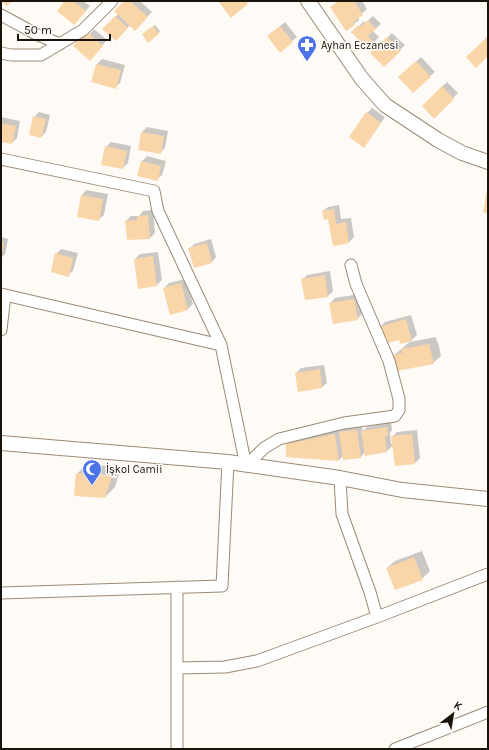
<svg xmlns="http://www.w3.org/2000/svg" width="489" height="750" font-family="Karla,sans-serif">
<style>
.shadow{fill:#0003;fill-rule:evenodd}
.building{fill:#fad5a8}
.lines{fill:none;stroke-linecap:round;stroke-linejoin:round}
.minor-casing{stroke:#9c8975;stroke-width:13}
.tertiary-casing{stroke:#9c8975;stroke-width:16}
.minor{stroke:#fff;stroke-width:11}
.tertiary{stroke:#fff;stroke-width:14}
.labels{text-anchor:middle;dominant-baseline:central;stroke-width:3;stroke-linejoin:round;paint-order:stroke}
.poi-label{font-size:11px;fill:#1a130b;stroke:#fefaf6;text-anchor:start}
</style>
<rect width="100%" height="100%" fill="#fefaf6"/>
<path class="shadow" d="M66 1H83L90 6 74 24Z
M125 1H140L152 12 135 29 130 25 121 35 104 29 118 14Z
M338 1H362L367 9 358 17 359 20 354 24 332 7Z
M373 16 381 24 373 31 379 37 368 48 353 32 364 21 365 23Z
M285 22 297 37 292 41 268 36Z
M155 25 160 31 158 34 145 32Z
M94 29 107 40 95 54 75 46 87 33 89 35Z
M392 33 405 45 384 66 371 53Z
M421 57 435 72 430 76 405 72Z
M102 59 125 65 120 83 115 87 93 81 97 64Z
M447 82 458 93 434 117 423 106Z
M372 108 385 117 368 142 367 113Z
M39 112 50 115 46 132 41 137 34 117Z
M1 117 20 121 17 138 12 143 1 141Z
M147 127 168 131 165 148 160 153 139 149 142 132Z
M111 142 131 146 128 163 123 168 106 147Z
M147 156 166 161 162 175 157 179 138 175 142 161Z
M86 190 108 194 104 215 99 219 78 216 82 195Z
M339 205 341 219 351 218 354 237 349 242 334 245 329 218 323 211 328 207Z
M153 210 155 233 150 238 126 221 131 216H139L143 211Z
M1 237 8 239 5 254 1 258Z
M211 239 216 257 212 262 189 249 194 244Z
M61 249 78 253 73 271 68 275 56 254Z
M158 252 162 280 157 285 135 259 140 254Z
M330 271 333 291 328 296 306 299 302 280 307 275Z
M186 279 193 304 188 309 170 313 164 288 169 283Z
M359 294 362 314 357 319 330 303 335 298Z
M411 315 417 335 410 342 436 337 437 342H438L441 356 433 363 394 355 412 340 401 343 400 339 387 336 380 327 385 322Z
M324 365 327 383 322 387 298 391 296 373 301 368Z
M391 422 392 430 390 433 391 444H393L392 437 397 432 417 430 420 458 415 463 396 465 393 445 387 451 366 455 365 452 361 457 343 456 339 460 287 444 294 437 342 427V430L345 428 362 426 363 431 367 427Z
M86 464 121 467 115 487 105 497 77 474ZM84 473 117 476V478L84 475Z
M422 551 430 571 422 579 387 568 395 561Z"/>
<path class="building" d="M2 1H12L7 6Z
M65 1H73L86 11 74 25 57 11Z
M124 1H130L148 17 135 31 114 11Z
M218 1H246L248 4 231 18Z
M339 1H354L363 15 353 22 355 25 346 31 330 7Z
M115 16 128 28 116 41 102 29Z
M368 20 376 29 368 36 375 43 368 49 351 32 358 25 360 27Z
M153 26 159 34 148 43 142 34Z
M280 26 293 42 280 53 267 36Z
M88 33 103 46 90 61 73 46 81 37 84 39Z
M387 37 401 51 384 67 370 53Z
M487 37 488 38V56L476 68 466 57Z
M416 61 431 77 413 93 398 77Z
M96 64 121 70 116 89 91 82Z
M442 86 454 99 434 119 422 106Z
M366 112 381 123 364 148 349 137Z
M33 116 46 119 41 138 29 135Z
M1 123 16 126 12 144 1 142Z
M141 132 164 136 161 154 138 150Z
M105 146 127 151 123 169 101 165Z
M141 161 161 166 158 181 137 176Z
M487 191 488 192V214L483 212Z
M81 195 103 199 99 221 77 217Z
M334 209 336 224 346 222 349 243 333 246 328 219 324 220 322 211Z
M148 215 150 239 127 240 125 221 137 220V216Z
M1 243H4L2 253H1Z
M207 243 212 263 194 268 188 248Z
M55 253 73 258 69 277 51 272Z
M153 256 157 286 138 289 134 259Z
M325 275 328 297 305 300 301 279Z
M181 283 188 310 170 315 163 288Z
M354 299 358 320 333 324 329 303Z
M406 319 412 341 400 344 399 340 388 343 386 337 382 338 379 327Z
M429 344 434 364 396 371 393 355 402 353 401 349Z
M320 369 322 388 298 392 295 373Z
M387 427 388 435 385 436 387 452 365 456 361 431Z
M357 430 361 458 343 460 339 432Z
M335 434 339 461 286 457V444Z
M412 434 415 464 395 466 391 436Z
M76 473 112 476 105 498 74 496Z
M414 557 423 580 395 590 386 568Z"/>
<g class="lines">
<defs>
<path id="minor" d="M1 15 38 35 60 44
M1 53 11 55H41L83 30 112 1
M1 159 154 191 158 211 221 345 246 466
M1 294 221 345
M1 330 5 295
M246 466 264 448 279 439 344 423 395 416 399 410V399L389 361 356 284 351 265
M340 478 342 514 370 592 377 617
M1 593 222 586 228 462
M177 668 225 667 257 661 377 617 488 574
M177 749V587
M395 749 488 712"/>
<path id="tertiary" d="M308 1 362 79 385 105 438 140 462 153 488 162
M1 443 228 462 340 478 402 490 488 499"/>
</defs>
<use href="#minor" class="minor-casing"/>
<use href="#tertiary" class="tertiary-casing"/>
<use href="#minor" class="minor"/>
<use href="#tertiary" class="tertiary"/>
</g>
<defs>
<symbol id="pharmacy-pin" viewBox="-11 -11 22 30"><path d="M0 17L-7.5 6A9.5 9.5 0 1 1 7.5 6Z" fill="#4c73e7" stroke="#fefaf6"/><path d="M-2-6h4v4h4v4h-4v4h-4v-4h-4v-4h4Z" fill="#fff"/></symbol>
<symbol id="mosque-pin" viewBox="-11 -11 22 30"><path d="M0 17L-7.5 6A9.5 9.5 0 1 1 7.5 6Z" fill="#4c73e7" stroke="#fefaf6"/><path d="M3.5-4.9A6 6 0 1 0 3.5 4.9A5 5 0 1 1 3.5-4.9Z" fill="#fff"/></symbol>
</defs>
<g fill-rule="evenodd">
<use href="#pharmacy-pin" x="296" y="34" width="22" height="30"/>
<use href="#mosque-pin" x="81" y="458" width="22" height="30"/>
</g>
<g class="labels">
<g class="poi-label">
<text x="321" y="45">Ayhan Eczanesi</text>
<text x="106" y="469">İşkol Camii</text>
</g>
</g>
<rect width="489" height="750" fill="none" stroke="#1a130b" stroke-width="4"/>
<g transform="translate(453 714) rotate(31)" stroke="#fefaf6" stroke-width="3" paint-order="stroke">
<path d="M0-3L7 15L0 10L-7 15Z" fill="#1a130b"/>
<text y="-6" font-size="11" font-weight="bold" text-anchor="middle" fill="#1a130b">K</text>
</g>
<path d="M18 34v6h92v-6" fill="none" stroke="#1a130b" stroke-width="2"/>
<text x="24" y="34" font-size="12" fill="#1a130b" stroke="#fefaf6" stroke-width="3" paint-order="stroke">50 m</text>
</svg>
